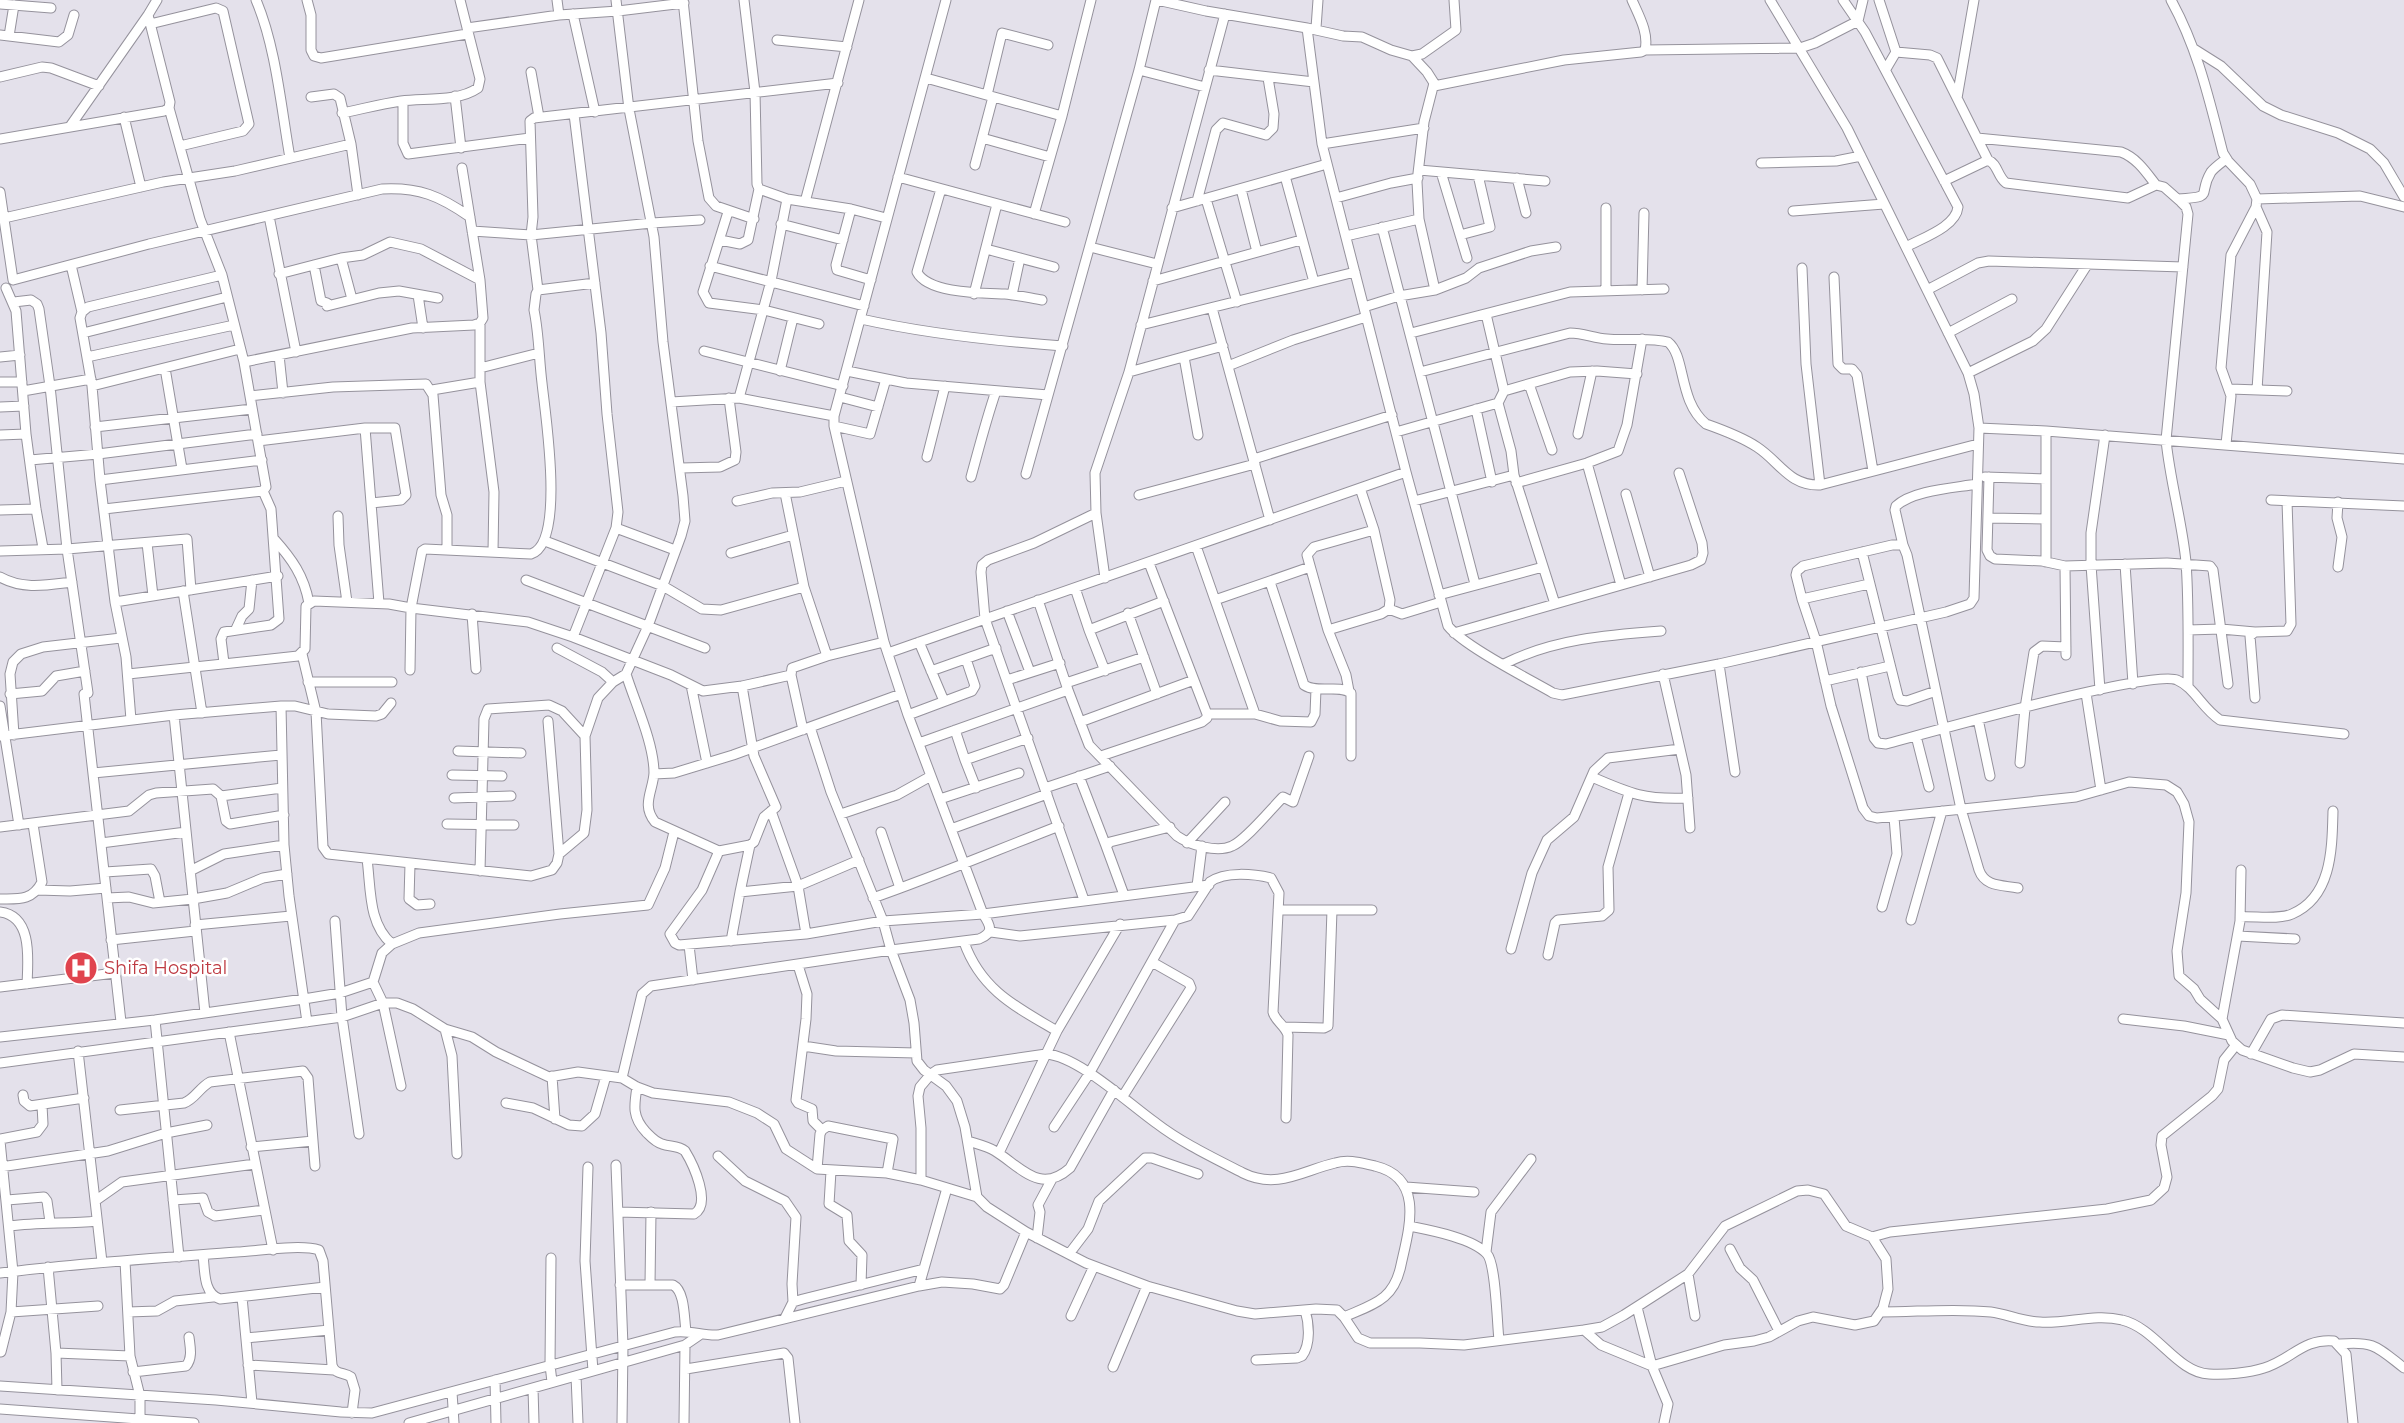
<svg xmlns="http://www.w3.org/2000/svg" width="2404" height="1423" font-family="Montserrat,sans-serif">
<style>
.lines{fill:none;stroke-linecap:round;stroke-linejoin:round}
.minor-casing{stroke:#95929c;stroke-width:11}
.minor{stroke:#fff;stroke-width:9}
.labels{text-anchor:middle;dominant-baseline:central;stroke-width:5;stroke-linejoin:round;paint-order:stroke}
.health-label{font-size:18px;fill:#be3a42;stroke:#fff;text-anchor:start}
</style>
<rect width="100%" height="100%" fill="#e4e1eb"/>
<g class="lines">
<defs>
<path id="minor" d="M256 0C276 47 281 107 290 158
M307 0 311 15V50L314 56 321 58 467 34
M557 0 559 15
M616 0 629 109 654 237 663 342 683 496 685 521 681 536 648 626 626 674C635 703 654 743 654 773 653 791 641 805 655 822L719 851
M683 0 698 141 709 198 716 206 754 219
M744 0 755 92 757 184 759 189 787 199 851 209 886 218
M946 0 834 416V426L884 642 908 715 983 914C991 926 994 933 979 939L891 950 910 1000 914 1023 917 1061 924 1070 946 1086 957 1101 965 1127 977 1197 987 1207 1026 1232 1086 1263 1147 1286 1237 1311 1255 1314 1316 1309 1337 1310 1344 1317 1358 1338 1370 1343H1420L1464 1345 1584 1330 1601 1345 1652 1366 1668 1404 1664 1423
M1157 0 1206 11 1307 28 1322 144 1406 472 1448 626C1464 646 1527 678 1553 693L1562 695 1719 664 1946 612 1970 604 1974 598 1979 428 1974 394 1968 373 1847 128 1770 0
M1843 0 1865 32 1958 207C1956 227 1922 238 1906 247
M1879 0 1896 52 1886 69
M2171 0C2198 49 2209 99 2223 153L2228 161 2250 184 2257 199 2256 207 2231 255 2221 368 2231 396 2226 444
M0 4 51 8
M573 14 595 112
M150 24 216 8 223 11 249 124 243 131 180 146
M467 28 559 15 618 11 684 3
M1307 28 1343 36 1362 37 1391 50 1412 56 1422 54 1456 30 1454 0
M1316 28 1318 0
M0 35 59 42 68 35 74 15
M9 36 14 5
M777 40 847 47
M2194 49 2221 66 2263 106 2281 115 2338 133 2370 149 2384 163 2404 197
M1645 50 1800 48 1815 43 1858 21 1863 0
M1896 52 1930 55 1937 58 1988 160
M1412 56 1427 72 1434 83 1424 122 1417 182 1419 219 1435 290
M1139 70 1205 87
M1209 70 1314 82
M531 72 539 117
M0 77 42 67 51 68 99 86
M926 78 1062 116
M1434 86 1564 60 1641 52 1645 50C1649 33 1639 16 1632 0
M987 95 1002 33 1048 45
M455 96 461 148
M311 97 334 94 340 98 351 144 358 195
M1957 98 1974 0
M403 101V143L408 154 530 138
M342 113C362 109 381 104 401 101 425 98 458 102 478 88L480 79 460 0
M124 117 141 187
M71 125 148 15
M982 138 1050 157
M1977 138 2121 152C2137 158 2146 172 2156 185
M0 139 164 111 169 108 170 102 148 15 157 0
M1322 144 1424 128
M1761 163 1836 161 1861 156
M975 165 993 97
M1419 170 1545 181
M1441 172 1467 258
M1285 176 1314 282
M898 177 1065 222
M1517 178 1526 213
M1944 181 1988 160C1998 164 1997 176 2006 183L2128 198 2156 185 2164 187 2181 202 2186 207 2188 214 2166 440C2170 481 2182 521 2186 562 2189 603 2188 645 2188 687
M941 189 917 272C928 294 984 293 1005 294 1017 295 1030 298 1042 300
M1241 189 1257 252
M0 192 13 280 149 244 382 189C419 187 440 196 470 217
M1336 198 1391 183 1418 178
M1206 199 1237 302
M2178 199C2216 197 2197 195 2211 172 2215 167 2221 163 2226 159
M2257 199 2360 196 2404 207
M1197 201 1216 130 1223 123 1266 135 1273 128 1274 114 1268 78
M805 202 859 0
M2256 207 2267 232 2257 390
M1172 208 1327 164
M1606 208V291
M851 209 836 265 837 270 871 280
M1793 211 1884 204
M728 212 703 292 709 303 764 310 819 324
M1034 214 1062 116 1091 0
M269 216 296 352
M4 218 163 182 235 171 351 144
M781 224 843 240
M1382 227 1475 584
M472 231 531 235 652 223 700 220
M1460 235 1490 227 1478 175
M1346 236 1419 219
M720 240 740 244 748 240 759 189
M1090 247 1157 264
M986 249 1054 267
M341 258 352 299
M71 265 82 312
M314 265 321 301 327 303V306L379 293 399 291 438 298
M710 266 864 306
M1802 268 1806 364 1820 485
M279 274 341 258 363 255 390 242 421 249 480 280
M1834 277 1838 364 1843 369H1852L1857 375 1873 471
M1153 281 1301 240
M6 288 16 311 26 434 36 509 43 548
M538 290 531 235 533 217 530 121 534 118 838 83
M1642 290 1644 213
M1927 290 1978 263 1989 261 2183 267
M974 294 997 204
M418 295 423 328
M1012 295 1020 258
M14 302 31 300 37 304 39 309 50 386 67 549 88 693
M1364 307 1399 296 1435 290 1466 278 1479 268 1531 251 1556 247
M1212 308 1270 520
M1486 314 1504 391
M861 319C928 334 994 341 1063 346
M480 323V382L494 492 493 552
M1141 325 1355 272
M83 333 227 297
M1411 333 1570 292 1664 289
M1948 333 2012 299
M704 351 843 386
M279 355 283 393
M0 357 20 355
M87 357 234 325
M1184 357 1198 435
M244 362 412 328 474 325 480 323 483 318 480 280 462 168
M1228 366 1293 340 1366 317
M165 368 182 469
M480 368 539 353
M780 371 793 318
M847 371 906 383 1048 395
M1129 372 1223 346
M1420 372 1570 333C1583 333 1594 338 1607 339 1627 341 1648 337 1668 342 1686 356 1678 401 1706 424 1723 430 1742 437 1757 447 1780 462 1789 486 1820 485L1978 444
M1968 373 2033 341 2046 329 2087 265
M0 382H22
M1529 384 1552 450
M92 386 240 349
M2230 389 2287 391
M432 390 480 382
M23 391 91 379
M250 396 333 387 426 384 433 395 441 495 447 515V550
M840 397 878 407
M739 398 771 281 787 199
M671 402 739 398 834 416
M0 407 24 406
M1476 409 1492 482
M834 426 870 434 886 379
M95 427 252 409
M365 428 379 603
M1979 428 2046 431 2404 459
M1396 432 1498 403 1504 391 1570 372 1597 371 1637 374
M1578 434 1592 371
M0 435 26 434
M258 441 365 428H395L406 495 401 500 371 503
M927 457 945 386
M1254 459 1392 415
M30 460 98 454 257 434
M1587 463 1621 585
M681 468 720 467 735 460 736 452 729 398
M1026 474 1139 70 1156 0
M971 477C979 448 986 420 996 391
M1985 477 2046 479
M1989 477 1987 550 1990 556 1995 559 2042 561 2065 566 2167 563 2210 566 2213 570 2228 684
M100 480 262 460
M1516 483 1587 463 1618 451 1627 425 1642 339
M785 493 804 587 827 656
M1626 494 1650 577
M1139 495 1255 464
M2271 500 2404 506
M737 501 772 493 800 492 846 481
M1414 501 1514 475
M2338 502 2337 518 2342 537 2338 567
M104 509 263 491 266 487 244 362 222 275 200 219 169 108
M0 510 36 509
M338 516 339 545 347 602
M1988 518 2046 519
M616 528 675 550
M274 539C292 559 304 576 309 603
M545 541 663 586 702 609 721 610 804 587
M147 543 153 596
M1903 545 1895 510 1896 506C1913 490 1954 488 1977 484
M1196 546 1255 714
M0 551 67 549 187 539 191 590
M1862 552 1898 696 1900 700 1907 701 1936 691
M731 553 793 535
M2046 562V431
M2125 564 2133 684
M2065 566 2066 655
M0 577C23 590 47 585 72 582
M1105 578 1096 513 1095 473 1129 372 1225 14
M526 580 705 648
M1270 582 1304 685C1318 694 1338 684 1351 693V756
M1075 588 1089 630
M183 591 202 713
M1439 595 1543 567
M1802 599 1869 584
M1038 600 1068 690 1089 745 1177 836C1190 845 1217 853 1232 846 1246 840 1271 809 1283 797L1293 802 1309 756
M1215 600 1310 567
M115 602 278 576
M1555 604 1691 565 1701 560 1703 553 1702 543 1679 473
M1389 609 1402 614 1441 602
M1007 611 1030 672
M1128 613 1157 694
M472 614 476 669
M236 629 242 616 249 609 252 580
M1328 630 1381 614 1389 609 1390 600 1374 530 1360 488
M2188 630 2221 629 2255 632
M1454 633 1555 604 1514 475 1511 451 1498 403
M573 637 616 528 618 512 607 414 601 333 574 114
M919 642 944 701
M557 648 602 672 613 682
M888 653 1406 472
M302 654 316 712 323 847 328 854 531 876 552 870 557 863 559 854 584 833 587 810 585 736 598 698 613 682 626 674
M224 663 221 639 224 632 271 625 279 619 271 509 263 491
M1504 664C1553 639 1607 635 1661 631
M1719 664 1735 772
M410 670 411 608 422 551 425 549 531 554C566 543 545 413 542 383 539 359 539 334 534 310L536 294 538 290 595 283
M931 671 996 648
M1105 671 1089 630 1164 601
M1861 672 1874 738 1878 743 1886 744C1927 733 2153 669 2177 680 2194 687 2202 708 2220 720L2344 734
M128 674 298 656 305 649 306 606 314 601 389 604 411 608 528 622 573 637 671 675 703 691 742 686 791 675
M1663 674 1686 775 1690 828
M1007 680 1060 663
M1825 681 1890 666
M308 682H392
M1066 683 1144 657
M691 685 707 763
M742 686 754 756 776 807 764 817 754 842 750 845 719 851 702 890 670 934 675 943 679 945 806 934 883 921 983 914 1209 885
M2100 690 2091 565V533L2105 435
M1349 691 1346 675 1328 630 1307 555 1314 547 1374 530
M2086 693 2101 790
M10 694 42 691 56 676 85 671
M84 694 121 1022
M2255 698 2250 636 2255 632 2287 631 2291 624 2287 501
M0 706 19 825
M281 706 284 845 289 896 307 1022
M1207 714H1255L1280 721 1311 722 1315 714 1316 689
M174 715 205 1013
M908 715 972 691 975 686 966 659
M1978 719 1990 776
M131 720 126 657 115 602 100 480 92 386 80 318 82 312 88 307 222 275
M548 721 559 854
M1080 722 1194 680
M810 727 831 792 883 921 891 950 651 986 642 994 622 1078 637 1087 653 1093 729 1102 757 1113 774 1124 786 1149 817 1169 887 1173 921 1180 977 1197
M803 730 791 675 792 668 827 656 884 642
M955 730 965 760
M14 735 10 674 13 662 21 654 43 647 121 638
M0 736 174 715 281 706H295L328 714 376 716 382 714 391 703
M1916 736 1929 787
M919 743 1068 690
M458 751 521 753
M1101 756 1202 722 1207 718V714L1149 563
M2020 763 2025 708 2034 652 2042 646 2066 647
M93 773 281 755
M654 774 674 773 733 755 901 694
M452 775 502 776
M1079 776 1106 846
M1592 777C1631 794 1645 800 1688 798
M976 788 965 760 1028 738
M1045 788 1110 766
M221 796 282 788
M454 798 511 796
M940 799 1019 773
M771 811 798 886 806 934
M841 814 897 795 931 776
M447 824 514 825
M0 827 129 811 149 795 156 793 213 789 221 796 226 821 230 824 284 815
M951 829 1047 794
M881 832 900 888
M101 843 186 832
M1187 843 1225 802
M750 845 740 892 798 886 859 860
M367 859C371 888 368 924 392 944
M410 864 409 899 417 905 430 904
M190 871 224 854 284 845
M480 871 484 719 488 709 549 705 562 711 585 736
M105 872 151 869 155 876 160 902
M1197 886 1202 846
M2018 888C2002 885 1985 887 1979 870L1961 809 1907 555 1903 545H1892L1803 566 1797 571 1796 575 1802 599 1816 641 1831 706 1863 808 1869 816 1877 818 2076 797 2129 782 2166 785 2177 792 2184 804 2189 822 2186 893 2177 951 2179 976 2194 989 2200 999 2222 1019 2232 1041 2242 1050 2293 1068 2310 1072 2320 1070 2354 1054 2404 1057
M38 890 70 891 106 888
M1124 895 1106 846 1110 842 1170 827
M107 898 129 897 153 903 193 899 227 893 263 878 287 874
M873 898C936 876 997 850 1059 826
M0 899C19 899 32 901 42 882L33 824
M1084 900 985 619 981 572 982 565 988 560 1034 543 1096 513
M1882 907 1897 854 1894 817
M1278 910H1372
M0 912C33 916 28 960 27 984
M2240 917C2256 916 2278 920 2292 914 2332 897 2332 849 2333 811
M1911 920 1942 811
M335 921 342 1017 359 1134
M195 925 291 916
M991 932 1020 936 1175 920 1188 916 1210 882C1225 871 1254 874 1271 878L1279 893 1273 1012C1275 1021 1285 1025 1288 1035L1286 1118
M2238 936 2295 939
M111 940 195 931
M731 941 740 892
M964 942C981 990 1016 1007 1057 1031
M689 945 693 980
M1511 949 1532 873 1547 840 1574 817 1594 771 1608 758 1680 749
M1548 955 1555 923 1558 920 1602 916 1609 910 1608 867 1629 793
M798 965 807 994 806 1019 796 1100 798 1103 812 1109 813 1121 822 1130
M373 982 383 1003 401 1086
M0 987 115 973
M2123 1019 2184 1026 2229 1035
M2222 1019 2240 921 2241 870
M155 1020 179 1257
M1285 1027 1324 1028 1328 1026 1332 910
M445 1029 452 1056 457 1154
M229 1032 273 1250
M0 1037 155 1020 304 999 340 993 373 982 382 953 392 944 419 933 560 914 648 905 665 868 674 832
M803 1046 836 1051 916 1053
M78 1051 102 1262
M2251 1054 2271 1019 2282 1015 2404 1023
M0 1063 342 1017 383 1003H397L413 1009 445 1029 472 1037 496 1052 549 1077 578 1072 622 1078
M552 1076 555 1119
M23 1095 24 1101 30 1106 84 1098
M1123 1096 1191 988 1189 983 1152 962
M506 1103 533 1108 569 1125 582 1126 595 1114 606 1076
M120 1110 184 1103C195 1099 199 1088 210 1082L303 1071 308 1078 315 1166
M1054 1127 1089 1074 1175 920
M0 1139 37 1132 43 1124 42 1105
M0 1141 13 1272 11 1312 1 1352
M968 1141C977 1144 987 1146 995 1151 1021 1167 1040 1195 1070 1168L1114 1090
M251 1147 313 1141
M999 1153 1057 1031 1120 924
M718 1156 745 1181 785 1201 796 1217 792 1284 793 1302
M616 1165 623 1346 622 1423
M0 1167 108 1151 166 1133 207 1125
M588 1167 585 1261 593 1371
M817 1169 820 1134 822 1130 828 1126 893 1139 887 1173
M831 1171 829 1204 847 1215 849 1241 862 1255 861 1285
M921 1180V1128L918 1096 920 1087 931 1074 937 1070 1046 1054C1078 1056 1129 1104 1156 1123 1182 1143 1214 1158 1243 1173 1277 1190 1304 1170 1335 1163 1349 1159 1361 1163 1375 1166 1425 1178 1409 1229 1401 1265 1394 1300 1374 1304 1344 1317
M1406 1187 1474 1192
M7 1200 44 1197 47 1201 50 1222
M173 1200 203 1198 208 1212 215 1216 264 1210
M95 1201 122 1182 255 1164
M618 1212 694 1214C712 1204 693 1164 685 1151 678 1145 670 1147 662 1144 655 1142 651 1137 646 1132 632 1117 634 1106 637 1087
M10 1226C39 1222 68 1224 97 1221
M1409 1226C1429 1230 1473 1238 1487 1254 1496 1264 1497 1324 1499 1340
M1872 1237 1890 1232 2107 1209 2151 1200 2164 1188 2167 1177 2161 1145 2162 1136 2212 1096 2218 1089 2224 1060 2236 1045
M1037 1238 1040 1212 1038 1205 1052 1179
M1730 1249 1740 1268 1753 1280 1779 1331
M1486 1252 1491 1212 1531 1159
M1069 1254 1088 1229 1099 1201 1145 1158H1152L1198 1174
M203 1255C205 1270 203 1294 220 1299L325 1287
M551 1258 550 1365 552 1382
M125 1261 130 1356 140 1396V1423
M48 1267 56 1353 57 1390
M0 1273C79 1263 158 1258 237 1252 258 1251 301 1244 319 1250L323 1261 332 1365C335 1375 344 1372 351 1377L355 1390 352 1413
M1688 1274 1695 1316
M620 1285H673C685 1291 684 1318 686 1331
M650 1285 651 1212
M919 1286 947 1188
M242 1297 252 1403
M11 1312 98 1306
M128 1312 157 1311 175 1301 213 1297
M1881 1312C1917 1312 1955 1308 1991 1312 2007 1314 2023 1322 2040 1322 2067 1324 2095 1313 2122 1320 2156 1328 2177 1373 2209 1374 2225 1375 2249 1373 2264 1368 2291 1360 2303 1338 2334 1341L2346 1354 2353 1423
M1071 1316 1094 1266
M785 1318 793 1302 803 1299 924 1269
M1584 1330 1602 1327 1624 1315 1688 1274 1725 1226 1797 1191 1808 1190 1824 1194 1846 1226 1872 1237 1886 1259 1888 1289 1883 1308 1874 1321 1855 1325 1813 1317 1798 1321 1769 1337 1754 1341 1724 1345 1652 1366 1637 1307
M246 1338 329 1330
M2340 1344C2375 1341 2377 1347 2404 1368
M56 1353 130 1356
M1256 1360 1297 1358 1302 1356C1311 1344 1309 1323 1305 1310
M248 1365 334 1370
M1113 1367 1147 1286
M686 1369 784 1353 788 1358 795 1423
M133 1372 186 1366C193 1358 190 1346 189 1337
M576 1376 578 1423
M495 1380 496 1423
M0 1386 216 1400 341 1412 372 1413 675 1332C690 1330 704 1336 718 1335L919 1286 942 1282 973 1284 1000 1289 1004 1285 1026 1232
M533 1388 534 1423
M452 1392 454 1423
M0 1409 194 1423
M409 1423 685 1345 701 1334
M684 1423 685 1345"/>
</defs>
<use href="#minor" class="minor-casing"/>
<use href="#minor" class="minor"/>
</g>
<defs>
<symbol id="hospital-disc" viewBox="-11 -11 22 22"><circle r="9.5" fill="#e0444e" stroke="#fff"/><path d="M-5-5h3v3.5h4V-5h3V5h-3V1.5h-4V5h-3Z" fill="#fff"/></symbol>
</defs>
<g fill-rule="evenodd">
<use href="#hospital-disc" x="62" y="949" width="38" height="38"/>
</g>
<g class="labels">
<g class="health-label">
<text x="104" y="968">Shifa Hospital</text>
</g>
</g>
</svg>
